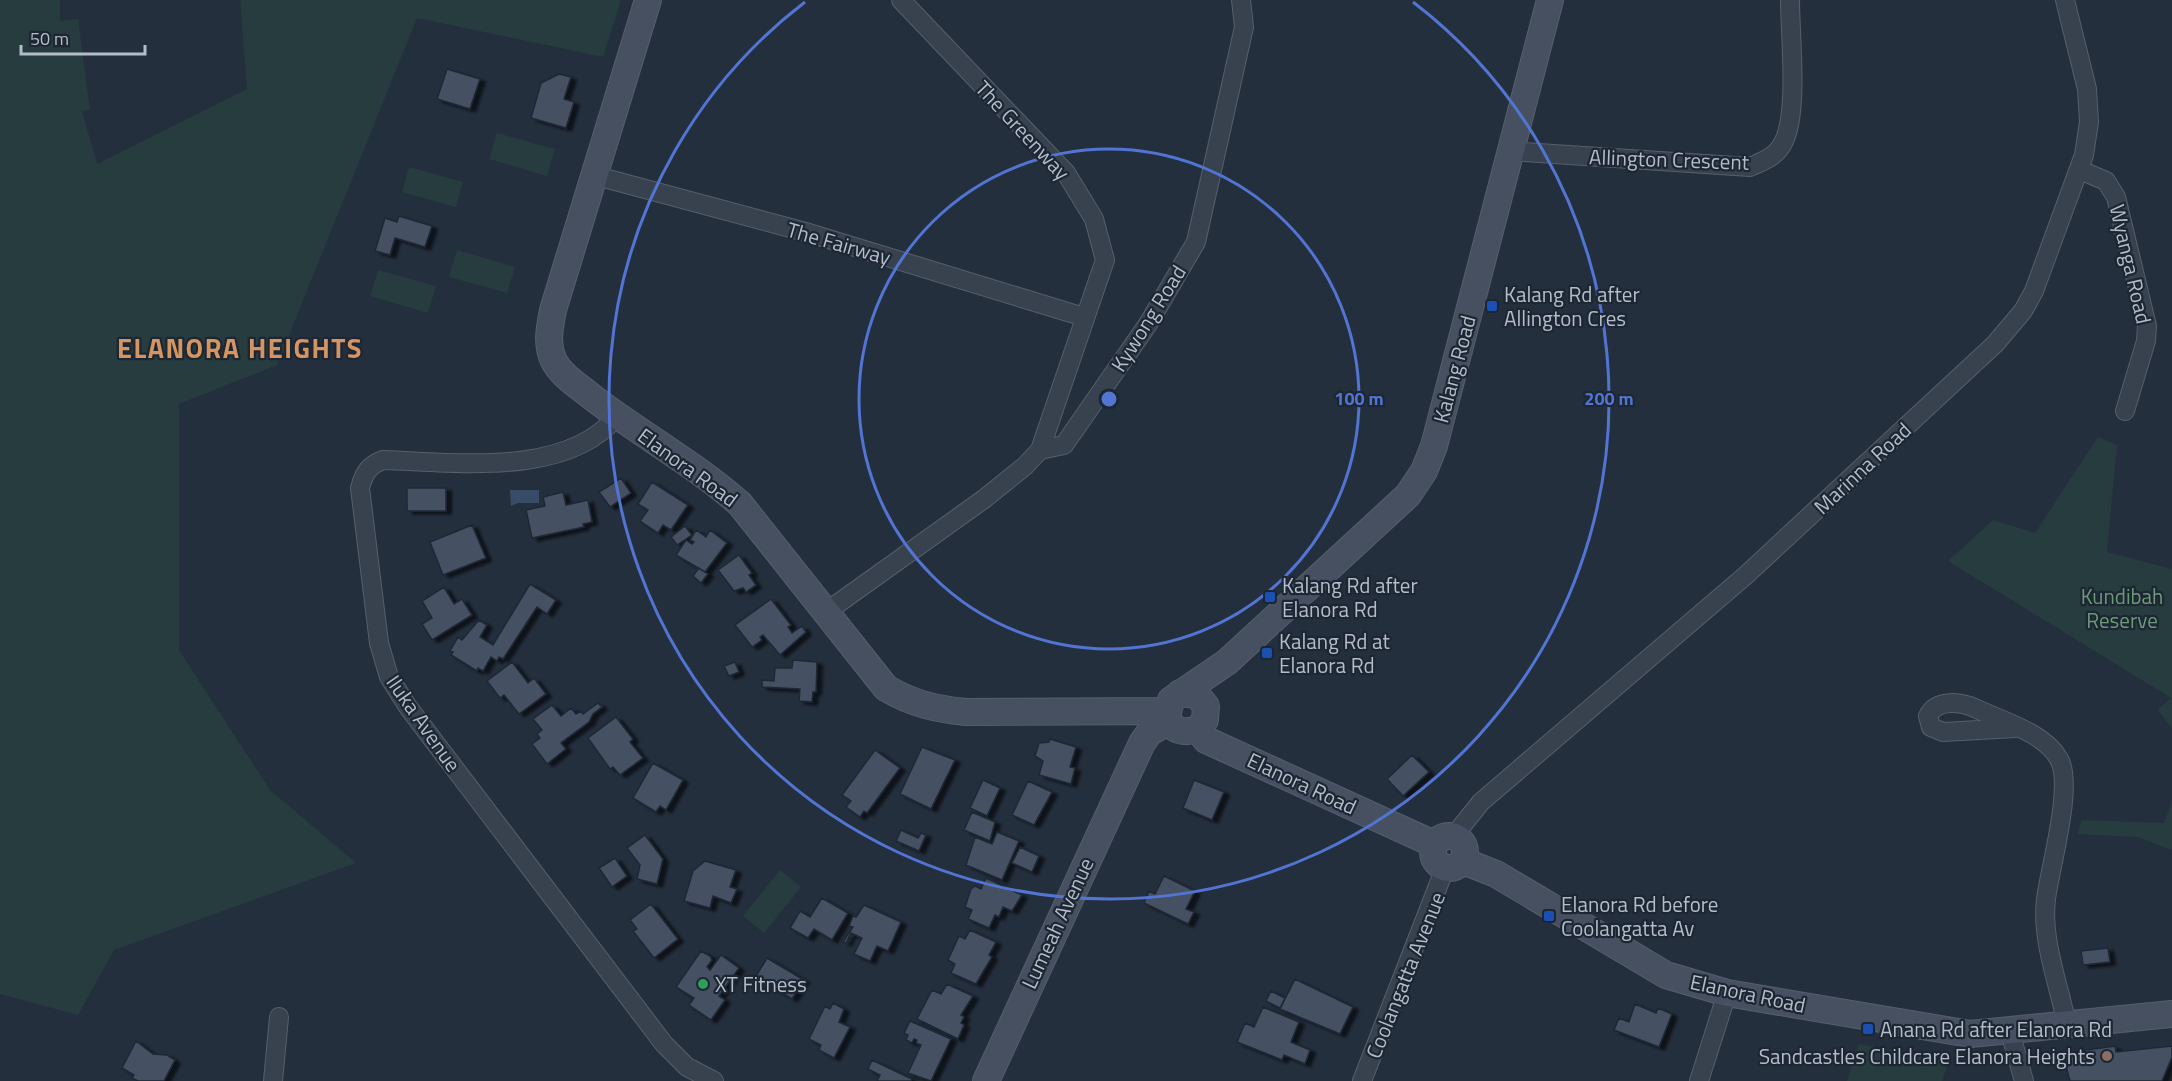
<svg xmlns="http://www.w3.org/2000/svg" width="2172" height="1081" font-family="'Titillium Web',sans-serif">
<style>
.green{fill:#263c3f}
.water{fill:#394c67}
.building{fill:#455162;stroke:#1f2835;stroke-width:1.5;filter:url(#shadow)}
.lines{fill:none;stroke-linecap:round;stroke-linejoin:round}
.street-casing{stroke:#565f6c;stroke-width:20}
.secondary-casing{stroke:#565f6c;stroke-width:28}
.street{stroke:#38414e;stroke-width:18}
.secondary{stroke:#465061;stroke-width:26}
.ring{fill:none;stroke:#5274d3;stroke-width:3}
.transit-dot{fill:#1a4fb4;stroke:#1d2633;stroke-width:2}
.leisure-dot{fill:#2e9e5b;stroke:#1d2633;stroke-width:2}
.education-dot{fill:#8d6e63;stroke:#1d2633;stroke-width:2}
.labels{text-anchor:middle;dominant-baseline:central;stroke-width:4.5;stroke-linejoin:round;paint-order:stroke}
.street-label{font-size:21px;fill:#b4bcc9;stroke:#1d2633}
.poi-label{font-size:21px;fill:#b4bcc9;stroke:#1d2633;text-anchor:start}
.park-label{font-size:21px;fill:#6b9a76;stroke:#1d2633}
.district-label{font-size:27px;font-weight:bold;letter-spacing:1.5px;fill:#d59563;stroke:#1d2633}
.centre{fill:#5274d3;stroke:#1d2633;stroke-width:3}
.ring-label{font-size:18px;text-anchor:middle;font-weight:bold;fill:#5274d3;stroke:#1d2633;stroke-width:4.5;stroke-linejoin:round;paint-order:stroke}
</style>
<defs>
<filter id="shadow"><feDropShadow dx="5.5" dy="3" stdDeviation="1.5" flood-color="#0009"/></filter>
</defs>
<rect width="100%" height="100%" fill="#242f3e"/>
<path class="green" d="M0 0H60V21L78 19 90 110 82 111 97 164 247 89 240 0H621L603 57 417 18 277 365 179 404V650L270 790 356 863 114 950 78 1015 0 994Z
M497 133 555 149 547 176 489 159Z
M409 167 463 182 456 207 402 192Z
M457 250 515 267 507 293 449 277Z
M378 270 436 286 428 313 370 296Z
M2098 437 2117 445 2107 552 2172 569V729L2158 710 2171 698 1948 561 1993 520 2035 533Z
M2172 801V850L2138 837 2077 834 2082 820 2164 823Z
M780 870 801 887 764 933 743 916Z
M1859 1044 1949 1061 1942 1081H1847Z"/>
<path class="water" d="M510 490H539V503H518L511 506Z"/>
<path class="building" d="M447 69 480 79 470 109 437 99Z
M559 74 571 77 564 99 574 102 566 128 531 118 541 83Z
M399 216 432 226 425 247 395 238 390 255 375 251 385 218 397 222Z
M621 478 631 493 610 507 599 492Z
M652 482 688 505 671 530 663 525 658 533 640 521 648 510 638 504Z
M407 488H446V511H407Z
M563 492 566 505 588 500 592 522 583 524 584 527 532 538 526 510 545 506 543 497Z
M472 525 486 558 443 575 430 542Z
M685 526 692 535 677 545 671 537Z
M696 530 706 537 710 530 727 543 705 572 676 555 686 540 692 544 694 542 690 540Z
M739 555 752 573 749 575 756 585 746 592 743 588 734 591 718 570Z
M699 568 708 574 701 583 693 576Z
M530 584 556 600 547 614 537 607 503 659 499 657 497 661 491 657 483 671 478 668 477 671 451 655 453 652 450 651 458 637 462 640 479 620 487 625 480 637 493 645Z
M444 587 454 604 462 599 472 615 432 640 422 624 432 618 422 601Z
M771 599 791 625 788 627 792 633 802 626 806 632 780 655 763 635 760 637 762 640 752 647 735 625Z
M793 660 817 662 816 692H813L812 702 799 701 800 689 762 687V680L774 681 775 668H792Z
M512 662 528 683 534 678 546 694 519 714 504 695 500 698 487 681Z
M735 662 739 672 729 676 724 666Z
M598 703 602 707 593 714 589 722 561 743 566 749 547 764 532 744 540 738 537 734 542 730 533 719 552 705 561 716 571 708 576 714 581 711 583 714Z
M616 717 633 739 630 742 643 758 620 775 613 767 610 769 588 738Z
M1050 739 1076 747 1070 767 1075 768 1071 784 1039 775 1043 761 1035 756 1039 743 1049 742Z
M922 747 955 760 931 809 900 794Z
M875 750 900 768 867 813 864 811 860 817 846 807 851 801 842 795Z
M1412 755 1429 772 1403 796 1387 779Z
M653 763 683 780 666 810 660 806 656 812 633 798Z
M983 780 1000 788 987 816 970 808Z
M1194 780 1224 792 1212 820 1183 808Z
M1028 781 1052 792 1034 825 1012 815Z
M972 812 995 822 990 841 964 830Z
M901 830 918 838 921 833 926 835 919 851 896 841Z
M997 832 1019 841 1002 880 966 865 975 837 992 844Z
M645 835 663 859 657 884 637 879 640 865 627 848Z
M1020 847 1039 856 1032 872 1012 863Z
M615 858 627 876 612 887 599 868Z
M705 861 736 870 730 887 737 889 731 903 713 896 710 908 684 901 693 871Z
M1164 876 1195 891 1186 909 1194 912 1188 924 1144 903 1149 891 1155 894Z
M986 878 1022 895 1012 911 1003 907 999 917 995 915 989 928 968 919 972 910 965 907 971 889 975 886 981 889Z
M822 898 848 913 832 940 814 929 808 938 790 928 800 911 810 917Z
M651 904 678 939 654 958 633 931 637 929 630 920Z
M864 905 901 922 888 951 877 946 870 961 854 954 862 938 851 933 846 943 843 942 853 927 849 926 853 916 856 917Z
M970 930 996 942 989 955 992 957 976 984 951 973 955 964 948 960 959 936 965 939Z
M2108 948 2110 962 2083 965 2081 951Z
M701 951 710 956 712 960 707 967 710 970 721 955 739 968 719 996 725 1000 711 1020 689 1005 694 998 676 987Z
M767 958 804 980 792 999 756 976Z
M1295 979 1353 1007 1340 1034 1280 1009Z
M947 984 973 996 961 1015 964 1017 961 1023 964 1025 958 1039 917 1019 932 990 941 994Z
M1271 991 1285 998 1280 1008 1266 1001Z
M833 1003 844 1009 839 1022 850 1027 834 1058 819 1050 821 1045 809 1039 825 1006 830 1009Z
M1635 1004 1656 1013 1658 1008 1672 1014 1659 1047 1614 1030 1619 1018 1629 1022Z
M1263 1007 1299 1022 1291 1042 1310 1050 1305 1064 1284 1055 1282 1060 1237 1042 1245 1023 1254 1027Z
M910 1021 951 1039 931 1081 908 1073 921 1045 916 1043 917 1040 914 1039 912 1043 906 1040 908 1035 904 1033Z
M136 1041 153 1054 167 1055 175 1060 164 1081H138L132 1078 134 1075 122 1068Z
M2115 1046 2116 1052 2172 1046V1057L2162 1081H2070L2065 1063 2072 1052Z
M872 1060 912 1079 911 1081H877L880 1075 868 1069Z"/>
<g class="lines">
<defs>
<path id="street" d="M901 0 1066 173 1094 219 1105 260 1040 450
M1510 151 1750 167C1763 161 1776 157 1783 143 1799 113 1790 36 1790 0
M2080 170 2106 181 2116 197 2147 326 2146 341 2125 411
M593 175 809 233 1084 317
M617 416C567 478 454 462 383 460 369 465 364 473 360 488L379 643 389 677 408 707 664 1044 687 1067 714 1081
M826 612 984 499 1025 466 1040 450 1064 445 1148 324 1196 242 1244 27 1241 0
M2015 728 1943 732 1931 727 1928 716C1937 698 1962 702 1977 709 2002 721 2045 733 2059 759 2074 785 2050 867 2046 899 2041 940 2059 985 2067 1025
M1453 837 1481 802 1745 576 1995 344 2023 311 2034 291 2084 155 2089 122 2087 89 2065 0
M2010 1032 2024 1081
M273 1081 279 1017
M1362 1081 1445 868
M1699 1081 1727 993"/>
<path id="secondary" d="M648 0 553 310C550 327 546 342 553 359 560 375 579 386 592 397 640 434 695 464 740 504L886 688C913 704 936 709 966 712L1167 711
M1180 693 1197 695 1206 706 1205 720 1198 729C1183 734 1172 731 1167 716L1171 700 1227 662 1408 495 1424 471 1434 446 1550 0
M1198 729 1206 740 1434 844
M1433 852a16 16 0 1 1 32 0a16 16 0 1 1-32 0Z
M1463 861 1496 874 1666 975 1727 993 1970 1034 2172 1014
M986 1081 1142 743 1149 733 1169 721"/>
</defs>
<use href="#street" class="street-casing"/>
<use href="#secondary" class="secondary-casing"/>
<use href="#street" class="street"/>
<use href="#secondary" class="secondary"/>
</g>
<g class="ring">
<circle cx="1109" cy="399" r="250"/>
<path d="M1413 2A500 500 0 1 1 805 2"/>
</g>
<g class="transit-dot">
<rect x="1486" y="300" width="12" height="12" rx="3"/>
<rect x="1264" y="591" width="12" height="12" rx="3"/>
<rect x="1261" y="647" width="12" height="12" rx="3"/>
<rect x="1543" y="910" width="12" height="12" rx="3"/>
<rect x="1862" y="1023" width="12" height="12" rx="3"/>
</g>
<circle class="leisure-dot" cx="703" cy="984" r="6"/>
<circle class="education-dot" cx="2107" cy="1056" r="6"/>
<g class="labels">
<g class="street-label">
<text transform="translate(1023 130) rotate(47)">The Greenway</text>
<text transform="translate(1669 159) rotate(2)">Allington Crescent</text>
<text transform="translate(839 243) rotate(16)">The Fairway</text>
<text transform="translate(2131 264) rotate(77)">Wyanga Road</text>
<text transform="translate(1148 318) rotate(-58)">Kywong Road</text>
<text transform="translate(1454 369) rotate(-75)">Kalang Road</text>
<text transform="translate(688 467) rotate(36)">Elanora Road</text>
<text transform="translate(1862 468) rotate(-43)">Marinna Road</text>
<text transform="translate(424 723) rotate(55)">Iluka Avenue</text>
<text transform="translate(1302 783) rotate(25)">Elanora Road</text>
<text transform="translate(1057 923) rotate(-65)">Lumeah Avenue</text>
<text transform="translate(1405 975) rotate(-68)">Coolangatta Avenue</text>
<text transform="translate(1748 993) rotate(12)">Elanora Road</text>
</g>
<g class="poi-label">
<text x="1504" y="294">Kalang Rd after<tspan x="1504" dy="24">Allington Cres</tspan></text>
<text x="1282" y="585">Kalang Rd after<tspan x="1282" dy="24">Elanora Rd</tspan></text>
<text x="1279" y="641">Kalang Rd at<tspan x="1279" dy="24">Elanora Rd</tspan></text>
<text x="1561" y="904">Elanora Rd before<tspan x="1561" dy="24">Coolangatta Av</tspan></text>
<text x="715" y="984">XT Fitness</text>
<text x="1880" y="1029">Anana Rd after Elanora Rd</text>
<text x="2095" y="1056" text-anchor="end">Sandcastles Childcare Elanora Heights</text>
</g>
<g class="park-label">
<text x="2122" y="596">Kundibah<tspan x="2122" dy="24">Reserve</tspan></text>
</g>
<g class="district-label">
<text x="240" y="347">ELANORA HEIGHTS</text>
</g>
</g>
<circle cx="1109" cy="399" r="9" class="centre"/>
<g class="ring-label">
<text x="1359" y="405">100 m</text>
<text x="1609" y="405">200 m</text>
</g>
<path d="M21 45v9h124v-9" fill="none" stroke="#b4bcc9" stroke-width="3"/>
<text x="30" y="45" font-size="18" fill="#b4bcc9" stroke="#1d2633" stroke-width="4.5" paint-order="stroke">50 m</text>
</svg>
